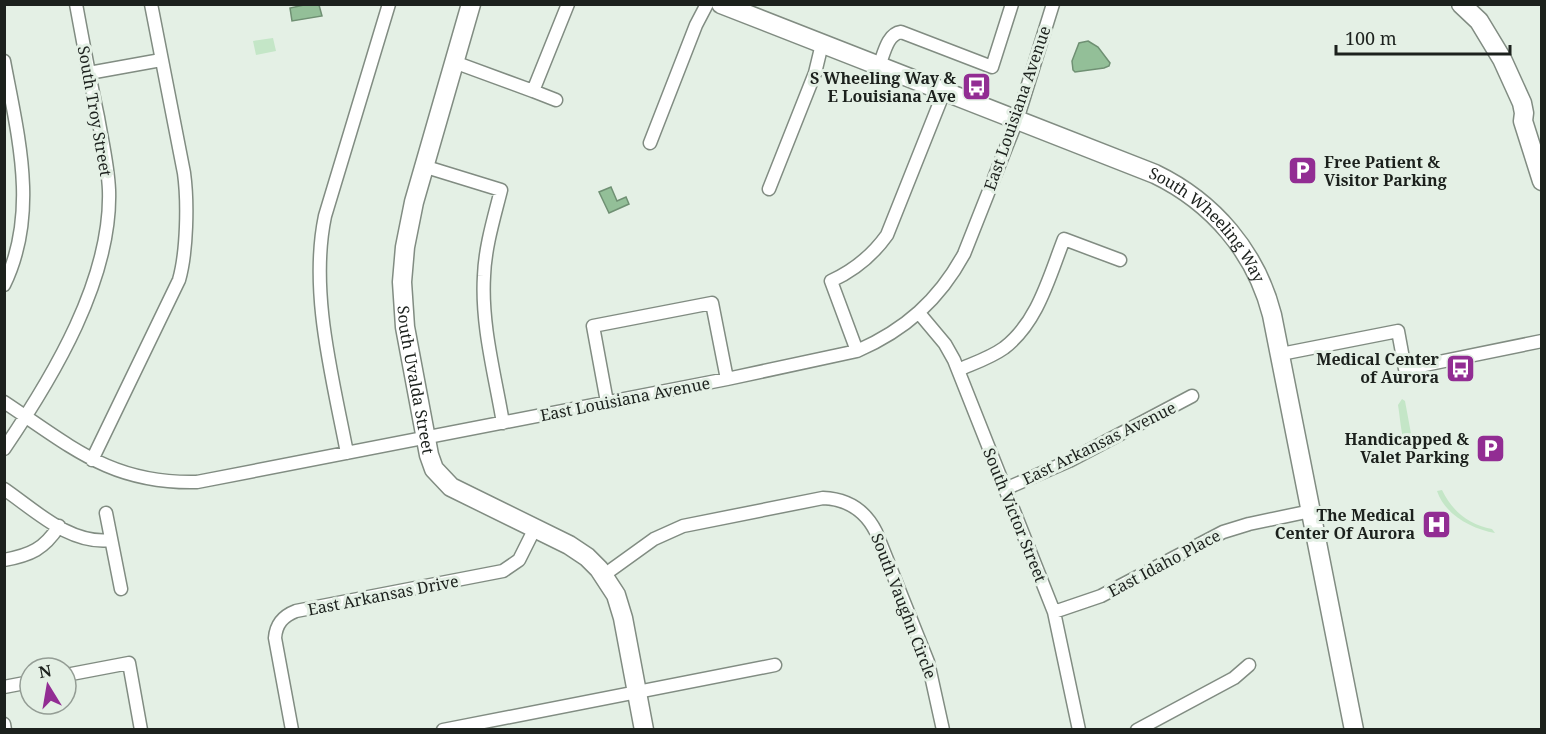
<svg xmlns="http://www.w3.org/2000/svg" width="1546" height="734" font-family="'Noto Serif',serif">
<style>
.green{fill:#c4e6c7}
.water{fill:#93bf98;stroke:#6f9073;stroke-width:1.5}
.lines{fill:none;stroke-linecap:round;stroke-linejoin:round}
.street-casing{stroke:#818c82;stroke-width:15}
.secondary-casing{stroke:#818c82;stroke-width:21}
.street{stroke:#fff;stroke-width:12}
.secondary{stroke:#fff;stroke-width:18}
.labels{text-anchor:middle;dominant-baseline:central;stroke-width:6;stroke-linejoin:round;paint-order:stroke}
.poi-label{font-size:16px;font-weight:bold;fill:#1c211d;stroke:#e4f0e5;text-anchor:end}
.street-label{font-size:16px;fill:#1c211d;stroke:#e4f0e5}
</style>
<rect width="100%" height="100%" fill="#e4f0e5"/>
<path class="green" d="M273 38 276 51 256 55 253 41Z
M1402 399 1405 401 1417 466C1402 455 1401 423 1398 405Z
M1442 490C1452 511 1469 525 1492 529L1495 533C1472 529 1445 515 1437 491Z
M1430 511 1448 528 1447 532C1437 533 1429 526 1427 516Z"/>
<path class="water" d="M304 5H319L322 16 292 21 290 8Z
M1088 41 1098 47 1110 63 1109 66 1104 68 1075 72 1073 70 1072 61 1079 43Z
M611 187 617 201 626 197 629 204 609 213 599 192Z"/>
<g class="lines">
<defs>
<path id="street" d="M4 61C18 136 39 213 4 285
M454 62 533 91 568 4
M879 66C884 54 887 34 901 32L992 67 1012 4
M89 73 161 60
M533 91 556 100
M650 143 696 25 707 4
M423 166 501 190C494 218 485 247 484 276 481 325 495 375 503 423
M769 189 815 73 822 44
M919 313 945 344 954 360 1054 612 1079 730
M857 351 831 281C855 270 872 256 887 235L944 92
M1281 354 1398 331 1405 369 1542 341
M958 370C974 363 990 358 1004 348 1038 322 1049 277 1064 239L1120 260
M4 402C72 447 111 484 197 482L727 379 857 351C905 330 939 300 964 254L1017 120 1053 4
M607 402 593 326 712 303 727 379
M4 449C53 377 112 279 109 190 108 165 102 141 98 117 90 80 83 42 76 4
M347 453C333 379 309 292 325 216L389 4
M92 460 179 280C187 252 188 202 184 173L151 4
M4 489C36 511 70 545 111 540
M1005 489 1069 461 1192 396
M106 513 121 589
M4 560C31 555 44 549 59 526
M604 575 654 539 683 526 823 498C847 499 865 510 876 532L928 662 943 730
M1054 612 1101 596 1223 532 1249 524 1311 511
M66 675 129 663 141 730
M4 687 30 682
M4 724 5 730
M292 730 275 638C276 624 283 616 296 611L503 571 519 560 535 528
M443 730 775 665
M1137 730 1234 678 1249 665"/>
<g id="secondary">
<path id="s1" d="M471 4 414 202 405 247 402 282 405 327 429 455 434 469 451 487 569 545 587 557 599 569 616 595 623 618 644 730"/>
<path id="s2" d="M721 4 1155 174C1213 202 1256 252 1272 315L1354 730"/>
<path d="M1461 4 1479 21 1502 59 1522 103 1524 113 1523 121 1542 181"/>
</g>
</defs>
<use href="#street" class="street-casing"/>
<use href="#secondary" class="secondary-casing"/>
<use href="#street" class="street"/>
<use href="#secondary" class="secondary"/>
</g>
<defs>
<symbol id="bus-square" viewBox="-11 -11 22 22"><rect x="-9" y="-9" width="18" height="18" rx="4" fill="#922d93" stroke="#e4f0e5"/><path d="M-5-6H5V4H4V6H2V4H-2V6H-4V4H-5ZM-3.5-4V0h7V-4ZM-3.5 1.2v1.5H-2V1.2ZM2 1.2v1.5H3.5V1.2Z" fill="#fff"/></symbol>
<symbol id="parking-square" viewBox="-11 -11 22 22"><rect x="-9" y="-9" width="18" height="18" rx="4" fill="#922d93" stroke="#e4f0e5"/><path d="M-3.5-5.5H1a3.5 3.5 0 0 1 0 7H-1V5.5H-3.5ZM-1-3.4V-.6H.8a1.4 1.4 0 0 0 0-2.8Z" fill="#fff"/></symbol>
<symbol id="hospital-square" viewBox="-11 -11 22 22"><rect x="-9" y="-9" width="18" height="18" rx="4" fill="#922d93" stroke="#e4f0e5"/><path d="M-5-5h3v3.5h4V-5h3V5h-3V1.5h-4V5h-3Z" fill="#fff"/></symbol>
</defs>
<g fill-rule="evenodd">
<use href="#bus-square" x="960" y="70" width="33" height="33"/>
<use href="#parking-square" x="1286" y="154" width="33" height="33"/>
<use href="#bus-square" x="1444" y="352" width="33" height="33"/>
<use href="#parking-square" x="1474" y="432" width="33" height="33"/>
<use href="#hospital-square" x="1420" y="508" width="33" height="33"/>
</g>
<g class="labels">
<g class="poi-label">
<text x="956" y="78">S Wheeling Way &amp;<tspan x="956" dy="18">E Louisiana Ave</tspan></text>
<text x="1324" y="162" text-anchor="start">Free Patient &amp;<tspan x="1324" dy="18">Visitor Parking</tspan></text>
<text x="1439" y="359">Medical Center<tspan x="1439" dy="18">of Aurora</tspan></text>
<text x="1469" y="439">Handicapped &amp;<tspan x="1469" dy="18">Valet Parking</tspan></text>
<text x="1415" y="515">The Medical<tspan x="1415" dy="18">Center Of Aurora</tspan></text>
</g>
<g class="street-label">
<text transform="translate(1017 108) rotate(-71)">East Louisiana Avenue</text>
<text transform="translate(95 111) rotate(80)">South Troy Street</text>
<text stroke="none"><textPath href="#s2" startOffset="540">South Wheeling Way</textPath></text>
<text stroke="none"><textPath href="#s1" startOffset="386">South Uvalda Street</textPath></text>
<text transform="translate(625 399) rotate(-11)">East Louisiana Avenue</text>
<text transform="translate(1099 443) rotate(-26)">East Arkansas Avenue</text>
<text transform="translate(1015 515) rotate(68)">South Victor Street</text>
<text transform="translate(1164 563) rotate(-28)">East Idaho Place</text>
<text transform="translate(383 595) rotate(-11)">East Arkansas Drive</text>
<text transform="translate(904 606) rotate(69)">South Vaughn Circle</text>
</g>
</g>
<rect width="1546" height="734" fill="none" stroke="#1c211d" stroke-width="12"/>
<g transform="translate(48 686) rotate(349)"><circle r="28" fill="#e4f0e5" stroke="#949d95" stroke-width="1.5"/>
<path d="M0-4.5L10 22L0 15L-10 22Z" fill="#922d93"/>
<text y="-9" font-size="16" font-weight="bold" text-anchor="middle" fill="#1c211d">N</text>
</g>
<path d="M1336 45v9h174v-9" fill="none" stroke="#1c211d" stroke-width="3"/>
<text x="1345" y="45" font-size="18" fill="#1c211d" stroke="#e4f0e5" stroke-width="4.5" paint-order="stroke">100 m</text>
</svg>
